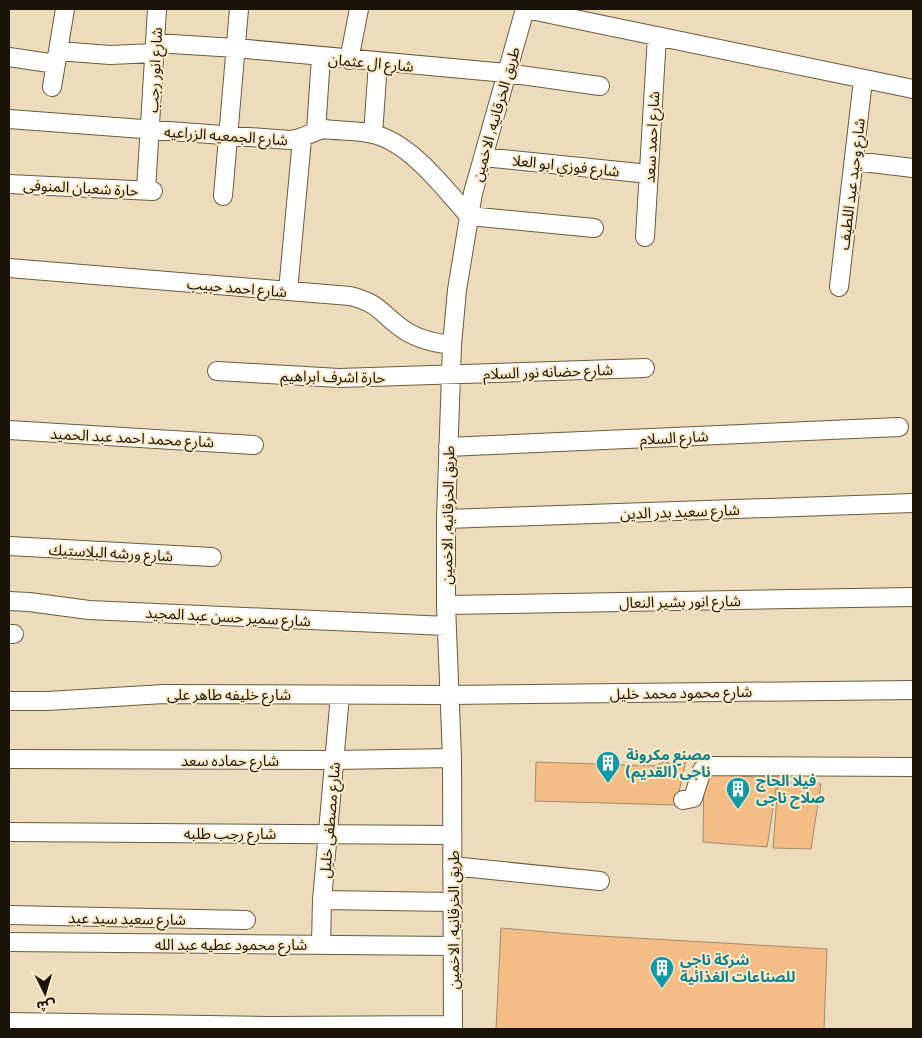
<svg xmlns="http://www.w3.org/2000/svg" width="922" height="1038" font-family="Barlow,'Noto Sans Arabic',sans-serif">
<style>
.building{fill:#f4bd86;stroke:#a28970}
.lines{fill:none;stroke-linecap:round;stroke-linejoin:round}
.street-casing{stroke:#6a5b3e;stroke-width:20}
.street{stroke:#fff;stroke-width:18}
.labels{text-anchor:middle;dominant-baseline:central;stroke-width:4;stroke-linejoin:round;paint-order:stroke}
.street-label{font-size:15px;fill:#1a1408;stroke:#fbeac8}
.culture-label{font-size:15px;font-weight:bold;fill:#0d838f;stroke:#fbeac8;text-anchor:start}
</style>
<rect width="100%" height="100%" fill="#eddcbb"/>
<path class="building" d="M665 761 677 768 686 761 676 805 535 801 536 762 656 766Z
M704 774 756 777 778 776 767 847 703 842Z
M778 782 821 784 811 849 773 848Z
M501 928 582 935 827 949 824 1029H496Z"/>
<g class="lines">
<defs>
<path id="street" d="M526 9 913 89
M155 43 236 48 506 73 600 86
M58 51 110 55 155 53
M9 57 56 64
M349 60 359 9
M52 87 65 9
M9 119 290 140C303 139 311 132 323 129 339 131 358 130 373 134 411 143 444 188 469 216L594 228
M316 131 321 57
M373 134 378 63
M483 157 649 174
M854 161 913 168
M9 184 153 191
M146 190 157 9
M223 196 239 9
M645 237 657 36
M9 268 350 296C378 303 379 311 400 327 415 339 433 343 452 345
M839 287 863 80
M288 291 302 139
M217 371 339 378 645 368
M9 430 254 445
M448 447 899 427
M446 519 913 503
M9 546 212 557
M9 601 29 602 89 610 447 626
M446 605 913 597
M9 634H14
M9 701H47L164 694 450 695 913 690
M9 759 334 760 452 758
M683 800 693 798 702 770 707 766 913 767
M9 832 452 835
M452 866 600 881
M322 900 452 902
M9 915 246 920
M9 942 452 946
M321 944 322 900 340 695
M9 1022 269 1026 453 1025
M453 1029 452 758 446 605V519L452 345 457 290 473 193 525 9"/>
</defs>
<use href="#street" class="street-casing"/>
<use href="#street" class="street"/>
</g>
<defs>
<symbol id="building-pin" viewBox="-11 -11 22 30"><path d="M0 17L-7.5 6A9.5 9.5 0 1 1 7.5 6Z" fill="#0f9aa8" stroke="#fbeac8"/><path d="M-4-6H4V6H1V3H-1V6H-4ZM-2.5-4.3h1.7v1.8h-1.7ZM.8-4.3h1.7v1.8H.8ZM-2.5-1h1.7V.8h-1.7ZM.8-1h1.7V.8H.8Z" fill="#fff"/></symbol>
</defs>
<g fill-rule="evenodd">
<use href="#building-pin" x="594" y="749" width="28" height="38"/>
<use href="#building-pin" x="724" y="775" width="28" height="38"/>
<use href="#building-pin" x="648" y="954" width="28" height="38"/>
</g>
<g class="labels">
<g class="street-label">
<text transform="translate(371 62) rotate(5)">شارع ال عثمان</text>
<text transform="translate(154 70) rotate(-87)">شارع انور رجب</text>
<text transform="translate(495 114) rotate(-74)">طريق الخرقانيه, الاخمين</text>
<text transform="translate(226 135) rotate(4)">شارع الجمعيه الزراعيه</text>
<text transform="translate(651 137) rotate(-87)">شارع احمد سعد</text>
<text transform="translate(566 165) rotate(6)">شارع فوزي ابو العلا</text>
<text transform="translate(851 184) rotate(-83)">شارع وحيد عبد اللطيف</text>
<text transform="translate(81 187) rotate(3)">حارة شعبان المنوفى</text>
<text transform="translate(237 287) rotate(5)">شارع احمد حبيب</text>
<text transform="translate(548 371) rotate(-2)">شارع حضانه نور السلام</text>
<text transform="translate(333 376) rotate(1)">حارة اشرف ابراهيم</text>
<text transform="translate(132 437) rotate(3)">شارع محمد احمد عبد الحميد</text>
<text transform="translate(674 437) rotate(-3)">شارع السلام</text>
<text transform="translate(680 511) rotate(-2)">شارع سعيد بدر الدين</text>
<text transform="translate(447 515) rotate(-89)">طريق الخرقانيه, الاخمين</text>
<text transform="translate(111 552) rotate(3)">شارع ورشه البلاستيك</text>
<text transform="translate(680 601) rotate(-1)">شارع انور بشير النعال</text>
<text transform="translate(228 616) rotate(3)">شارع سمير حسن عبد المجيد</text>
<text transform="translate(681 692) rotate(-1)">شارع محمود محمد خليل</text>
<text x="229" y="694">شارع خليفه طاهر على</text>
<text x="230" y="760">شارع حماده سعد</text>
<text transform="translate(329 820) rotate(-85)">شارع مصطفى خليل</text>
<text x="230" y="833">شارع رجب طلبه</text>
<text transform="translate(127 918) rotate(1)">شارع سعيد سيد عيد</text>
<text transform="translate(453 920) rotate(-90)">طريق الخرقانيه, الاخمين</text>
<text x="231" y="944">شارع محمود عطيه عبد الله</text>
</g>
<g class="culture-label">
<text x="626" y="754">مصنع مكرونة<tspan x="626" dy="17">ناجى (القديم)</tspan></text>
<text x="756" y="780">فيلا الحاج<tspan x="756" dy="17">صلاح ناجى</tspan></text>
<text x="680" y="959">شركة ناجى<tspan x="680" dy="17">للصناعات الغذائية</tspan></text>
</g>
</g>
<rect width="922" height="1038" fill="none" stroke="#1a1408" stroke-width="20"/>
<g transform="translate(45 993) rotate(175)" stroke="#fbeac8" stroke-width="4" paint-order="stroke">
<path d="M0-4L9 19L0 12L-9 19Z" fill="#1a1408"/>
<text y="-8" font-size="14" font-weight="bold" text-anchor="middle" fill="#1a1408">ش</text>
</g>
</svg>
